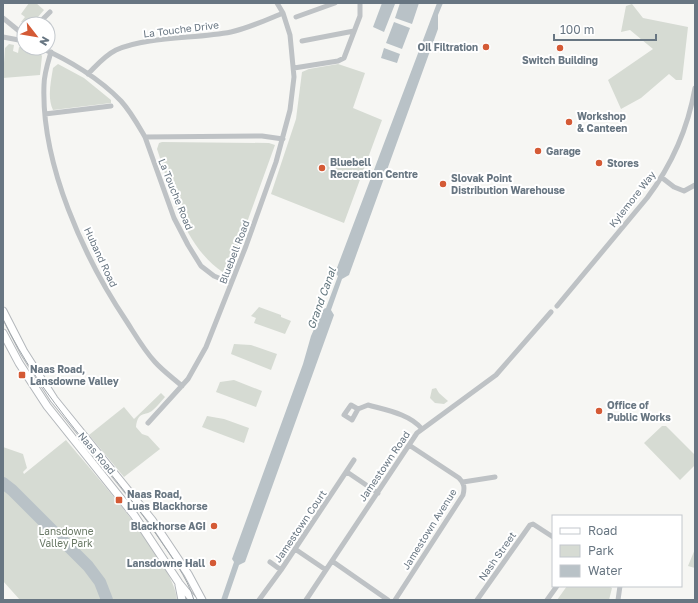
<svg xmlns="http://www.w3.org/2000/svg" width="698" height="603" font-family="'Golos Text',sans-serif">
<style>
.green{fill:#d6dbd3}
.water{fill:#b9c2c7}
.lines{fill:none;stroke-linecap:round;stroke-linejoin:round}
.river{stroke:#b9c2c7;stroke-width:12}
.secondary-casing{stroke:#b3b7bb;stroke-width:9}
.minor{stroke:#bec2c5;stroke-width:5}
.secondary{stroke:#fff;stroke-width:7}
.tram{stroke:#a0a6ab;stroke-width:1}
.poi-dot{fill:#d45a35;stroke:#fff;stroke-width:1.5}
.labels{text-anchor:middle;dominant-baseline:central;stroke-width:4;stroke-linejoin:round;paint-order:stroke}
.street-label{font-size:10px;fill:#687682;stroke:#fff}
.poi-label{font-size:10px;font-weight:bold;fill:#687682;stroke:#fff;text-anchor:start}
.park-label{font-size:10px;fill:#6a7966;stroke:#fff}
.water-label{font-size:11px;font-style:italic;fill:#63777e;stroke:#fff}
</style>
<rect width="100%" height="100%" fill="#f6f6f3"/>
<path class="green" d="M29 3H36L44 10 32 24 21 22 25 17 21 14Z
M632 4 643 18 688 27 682 80H676L669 74 641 98 621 109 608 80 653 49 630 30 621 32 626 6Z
M9 44 14 45 13 51 18 53 19 47 40 53 42 56 40 75 3 78 5 48Z
M58 64 84 78 111 100V103L53 110C47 98 51 81 53 68Z
M338 64 365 73 353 108 382 120 344 223 271 194 296 119 302 72 309 69Z
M162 142 269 143 275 145 229 272 224 273C183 246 172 193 157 149L159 143Z
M259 307 281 315V317L291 321 285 334 254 323 256 318 251 316Z
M234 344 251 345 277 354 271 370 231 354Z
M234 380 262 391 256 407 216 392 220 382Z
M436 388 439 393 448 401 444 404 435 403 430 398 432 389Z
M161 393 165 397C161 401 158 406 153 410 145 417 138 410 136 427L142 434 148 436 160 449 124 477 89 435 124 407 134 419Z
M207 416 224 419 249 428 244 443 202 427Z
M662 426H666L695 455V465L680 480 644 443Z
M66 440C91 470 176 565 177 600H20L3 581V447L23 454 27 468 23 472 24 474Z
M695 549V568L688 566Z
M567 586H609L612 588 609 600H557Z"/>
<path class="water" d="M382 3 395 4 384 32 373 27Z
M400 3H419L412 24 395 18Z
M437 3H443L438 15V29L349 275 342 279 331 310 334 315 245 562 239 565 227 600H221L234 562 232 559 303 364 311 336 323 309 326 308 338 276 335 273Z
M394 22 410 28 402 49 386 43Z
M384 48 400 54 397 63 381 58Z"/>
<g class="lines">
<path class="river" d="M3 483 12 490 88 566 100 582 107 600"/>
<defs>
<path id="secondary" d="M3 311 24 352 54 399 152 520 188 574 202 600
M3 333 19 363 47 406 134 515 179 583 193 600
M179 585 182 600"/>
</defs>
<use href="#secondary" class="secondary-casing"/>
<path class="minor" d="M296 17 335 3
M3 18 24 35
M38 24 50 12
M3 37 24 41
M302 41 354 31
M41 48C69 60 100 79 121 101 131 112 138 125 145 137L262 136 283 139
M51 52C48 62 44 74 44 85 41 164 84 258 127 322 136 336 144 350 155 362 163 371 173 378 182 386
M294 68 338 61 344 58 360 16V3
M88 74C97 65 104 56 116 50 148 36 196 39 231 32 249 28 266 20 283 13
M45 114 111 106
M145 137 174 218 188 245 201 266 214 276 231 283
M661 177 674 187 684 191 695 185
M557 306 647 198C671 166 688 128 695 88
M351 405 358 409 352 420 344 415Z
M358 409 368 405C386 410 410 414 422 429
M148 423 188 379 206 347 246 246 276 162 290 110 294 77 290 35 283 13 277 3
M347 472 378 493
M463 482 495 477
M295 549 326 570
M332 561 388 600
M270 562 281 570
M259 600 281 570 354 460
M306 600 417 433 496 375 551 312
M395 600 463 495C465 487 464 483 459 478L409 445
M477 600 530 525 533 524 553 537
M547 600 557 586
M618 600 620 586"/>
<use href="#secondary" class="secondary"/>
<path class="tram" d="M3 319C41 400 106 461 156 534 170 555 187 576 194 600"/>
</g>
<g class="poi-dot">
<circle cx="486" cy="47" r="4"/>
<circle cx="560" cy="48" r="4"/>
<circle cx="569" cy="122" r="4"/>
<circle cx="538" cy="151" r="4"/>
<circle cx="599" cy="163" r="4"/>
<circle cx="322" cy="168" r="4"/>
<circle cx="443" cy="184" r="4"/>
<rect x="18" y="371" width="8" height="8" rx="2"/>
<circle cx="599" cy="411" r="4"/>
<rect x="115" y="496" width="8" height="8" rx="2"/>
<circle cx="214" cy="526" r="4"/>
<circle cx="213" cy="563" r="4"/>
</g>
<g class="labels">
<g class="street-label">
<text transform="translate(181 29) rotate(-7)">La Touche Drive</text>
<text transform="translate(176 194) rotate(68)">La Touche Road</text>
<text transform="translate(632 199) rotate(-52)">Kylemore Way</text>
<text transform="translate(234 252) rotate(-69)">Bluebell Road</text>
<text transform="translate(101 257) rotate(65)">Huband Road</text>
<text transform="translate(97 453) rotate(50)">Naas Road</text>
<text transform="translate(384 466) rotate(-56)">Jamestown Road</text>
<text transform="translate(300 526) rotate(-56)">Jamestown Court</text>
<text transform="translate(429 529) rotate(-58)">Jamestown Avenue</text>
<text transform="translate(497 556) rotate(-55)">Nash Street</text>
</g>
<g class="poi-label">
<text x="478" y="47" text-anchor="end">Oil Filtration</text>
<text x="560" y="60" text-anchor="middle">Switch Building</text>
<text x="577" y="116">Workshop<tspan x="577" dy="12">&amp; Canteen</tspan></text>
<text x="546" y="151">Garage</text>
<text x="330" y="162">Bluebell<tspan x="330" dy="12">Recreation Centre</tspan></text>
<text x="607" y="163">Stores</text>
<text x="451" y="178">Slovak Point<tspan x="451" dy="12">Distribution Warehouse</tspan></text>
<text x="30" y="369">Naas Road,<tspan x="30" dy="12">Lansdowne Valley</tspan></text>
<text x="607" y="405">Office of<tspan x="607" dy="12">Public Works</tspan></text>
<text x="127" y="494">Naas Road,<tspan x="127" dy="12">Luas Blackhorse</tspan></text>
<text x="206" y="526" text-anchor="end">Blackhorse AGI</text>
<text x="205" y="563" text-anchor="end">Lansdowne Hall</text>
</g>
<g class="park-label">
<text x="66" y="531">Lansdowne<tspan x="66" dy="12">Valley Park</tspan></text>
</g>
<g class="water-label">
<text transform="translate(321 298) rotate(-70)">Grand Canal</text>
</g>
</g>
<rect width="698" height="603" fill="none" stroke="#687682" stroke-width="8"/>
<rect x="552" y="515" width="130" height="72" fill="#ffffff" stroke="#c3c8cd"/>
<rect x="560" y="528" width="20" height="6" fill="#ffffff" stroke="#c3c8cd"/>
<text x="588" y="535" font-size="12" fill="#687682">Road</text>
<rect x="560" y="545" width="20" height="12" fill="#d6dbd3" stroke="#c3c8cd"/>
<text x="588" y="555" font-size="12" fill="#687682">Park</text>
<rect x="560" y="565" width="20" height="12" fill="#b9c2c7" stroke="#c3c8cd"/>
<text x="588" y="575" font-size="12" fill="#687682">Water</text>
<g transform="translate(36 36) rotate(121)"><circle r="19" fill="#ffffff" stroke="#c3c8cd"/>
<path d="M0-3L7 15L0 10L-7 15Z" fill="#d45a35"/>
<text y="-6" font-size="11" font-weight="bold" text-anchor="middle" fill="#687682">N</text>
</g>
<path d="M554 34v6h102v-6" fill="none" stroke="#687682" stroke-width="2"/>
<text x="560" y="34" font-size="12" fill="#687682" stroke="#ffffff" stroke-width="3" paint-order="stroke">100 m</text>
</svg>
